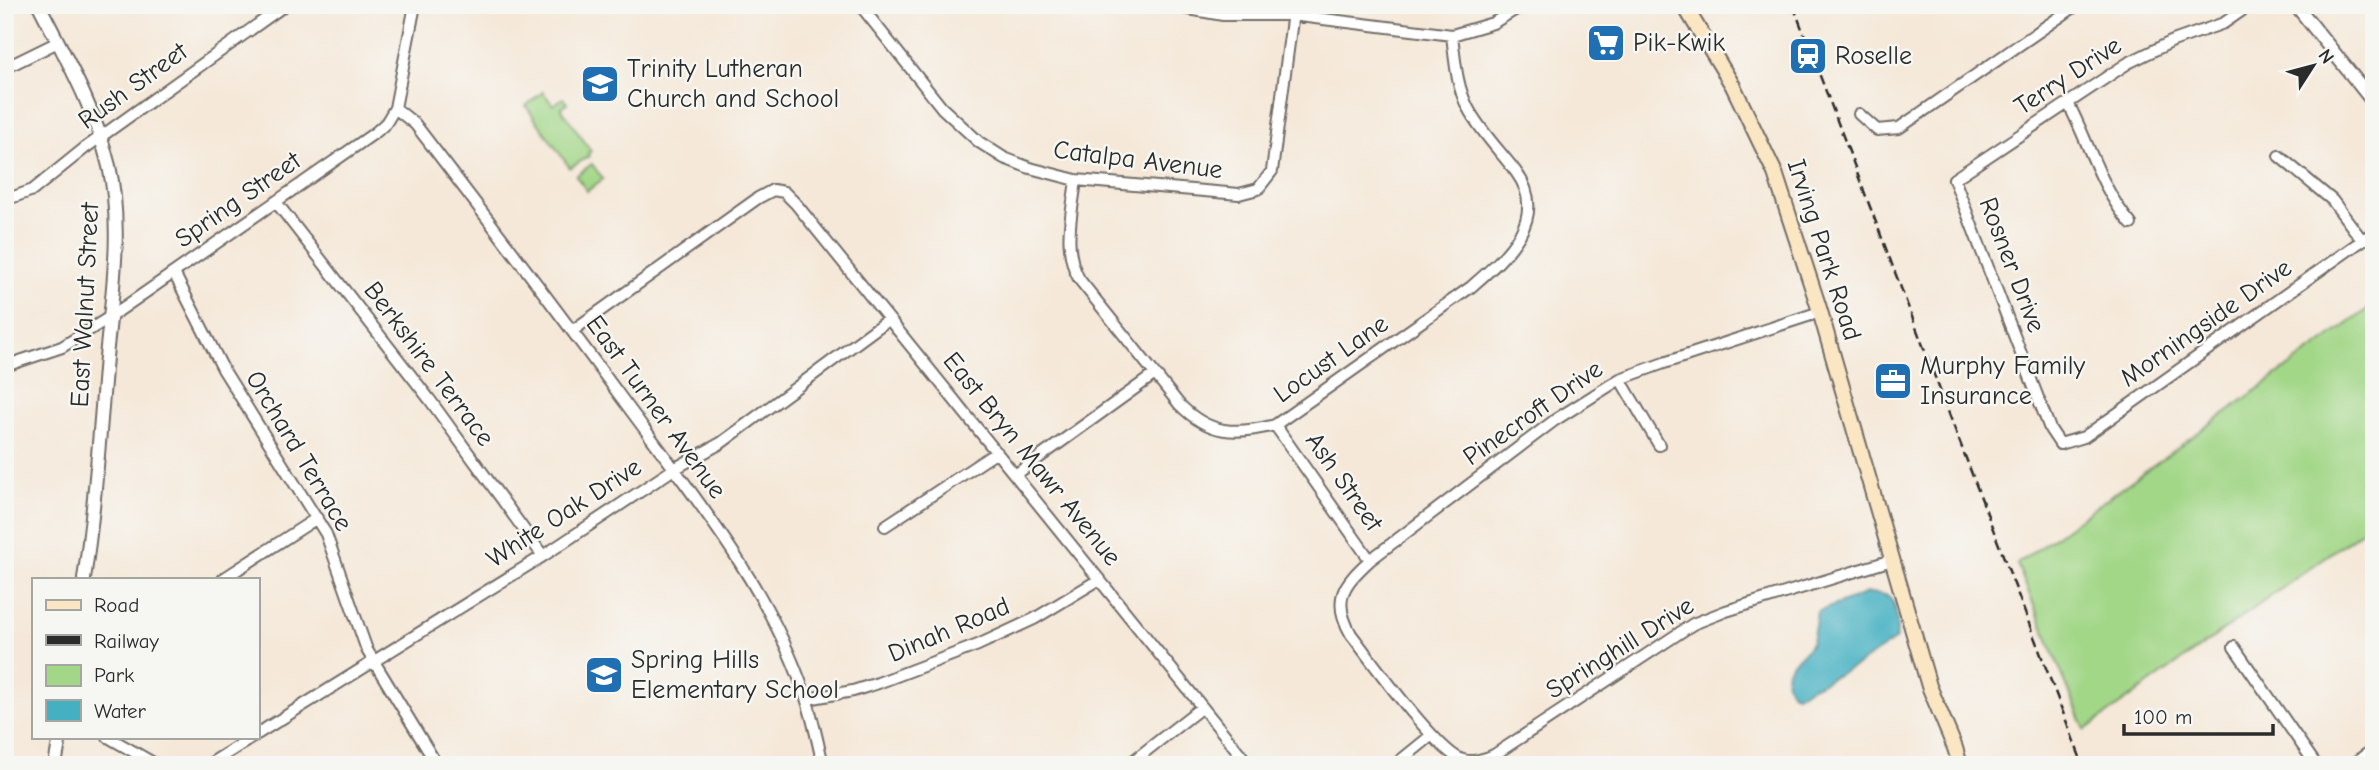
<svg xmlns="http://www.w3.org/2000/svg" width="2379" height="770" font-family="'Comic Neue',sans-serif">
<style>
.green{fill:#a3d788;stroke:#67815a;stroke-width:2}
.water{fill:#44b0c2;stroke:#386e76;stroke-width:2}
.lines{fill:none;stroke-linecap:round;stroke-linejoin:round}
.minor-casing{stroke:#726d68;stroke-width:14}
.tertiary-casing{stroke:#726d68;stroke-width:16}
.secondary-casing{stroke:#726d68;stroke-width:18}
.minor{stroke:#fff;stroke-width:10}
.tertiary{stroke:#fff;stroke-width:12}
.secondary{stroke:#fbe6c4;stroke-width:14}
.rail{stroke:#2b2b2b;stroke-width:2.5;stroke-dasharray:10 5;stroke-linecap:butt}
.labels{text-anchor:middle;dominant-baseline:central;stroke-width:5;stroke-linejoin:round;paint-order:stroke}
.poi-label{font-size:26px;fill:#2b2b2b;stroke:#f6f6f2;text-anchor:start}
.street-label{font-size:26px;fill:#2b2b2b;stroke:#f6f6f2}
</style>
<rect width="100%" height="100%" fill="#f6f6f2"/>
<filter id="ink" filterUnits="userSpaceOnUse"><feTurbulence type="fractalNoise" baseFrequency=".0143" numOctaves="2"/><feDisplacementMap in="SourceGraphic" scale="14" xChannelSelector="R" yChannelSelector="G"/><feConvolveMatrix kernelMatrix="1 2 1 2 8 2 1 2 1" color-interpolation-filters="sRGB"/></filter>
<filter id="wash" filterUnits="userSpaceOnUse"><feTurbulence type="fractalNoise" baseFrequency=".00686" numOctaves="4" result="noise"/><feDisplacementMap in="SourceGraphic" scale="28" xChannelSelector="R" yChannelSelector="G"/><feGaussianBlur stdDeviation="1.57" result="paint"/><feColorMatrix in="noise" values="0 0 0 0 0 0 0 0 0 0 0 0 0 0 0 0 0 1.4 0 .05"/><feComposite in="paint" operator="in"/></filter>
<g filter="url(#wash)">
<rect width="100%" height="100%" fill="#f5e8d8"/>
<path class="green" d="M543 92 553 105 563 98 567 103 561 108 591 151 588 153 589 156 570 168 526 106Z
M592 164 603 179 587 191 576 176Z
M2374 305V522L2085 730 2017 564Z"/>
<path class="water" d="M1867 593C1872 593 1880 593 1885 595 1899 600 1898 627 1896 639L1858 665 1798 694 1792 693C1775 669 1797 662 1809 646 1815 637 1815 622 1817 612Z"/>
</g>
<g filter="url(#ink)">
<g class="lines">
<defs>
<path id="minor" d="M860 5 942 108 979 142 1004 158 1030 168 1076 180 1239 194 1258 189 1272 171 1294 5
M1166 5 1223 15H1291L1452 35 1493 23 1523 5
M2250 5 2224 23 2173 41 2128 63 1954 179 2050 429 2060 444 2084 437 2374 232
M5 68 58 42
M2068 103C2089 143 2101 189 2131 224
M395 108 415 124C484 214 553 304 620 396 689 490 769 585 806 698 813 719 818 743 823 765
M1859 114 1877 130 1899 128 2077 5
M2279 156 2332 200 2362 240
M1076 180C1072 214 1062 248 1079 279L1179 404C1209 435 1236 435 1275 425L1471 287C1504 258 1551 219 1516 172 1500 151 1480 131 1468 108 1456 85 1455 59 1452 35
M5 200 33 190 85 148 285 5
M276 202 430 400 543 556
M174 273 223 369 326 534 367 650 437 765
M1820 312 1664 363 1620 379 1555 420 1370 560C1344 584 1331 599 1351 634 1370 659 1438 753 1463 760 1471 763 1486 759 1494 755L1693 624 1726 611 1892 560
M572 331 758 198 773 190 784 192 796 204 1249 765
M5 366 62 347 110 317 376 132 386 123 395 108 415 5
M1620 379 1659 445
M1275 425 1370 560
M1015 475 1155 374
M885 526 997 452
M223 579 317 518
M2234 647 2316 765
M807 699 853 691 878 683 978 645 1034 619 1100 579
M257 734 543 556 674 469 721 443 889 319
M108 737 157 765
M208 765 253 737
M1128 765 1202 707
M1395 765 1432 735
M2351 765 2374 749"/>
<path id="tertiary" d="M39 5C65 56 95 109 109 166 123 226 112 296 106 357 100 431 95 505 84 579
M2296 5 2374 103
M55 765 60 737"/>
<path id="secondary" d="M1684 5 1733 86 1775 173 1819 308 1929 686 1955 748 1960 765"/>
</defs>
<use href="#minor" class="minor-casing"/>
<use href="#tertiary" class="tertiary-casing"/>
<use href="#secondary" class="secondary-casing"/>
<use href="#minor" class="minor"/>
<use href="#tertiary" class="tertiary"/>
<use href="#secondary" class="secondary"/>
<path class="rail" d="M1793 5 2083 765"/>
</g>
</g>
<defs>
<symbol id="supermarket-square" viewBox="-11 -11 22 22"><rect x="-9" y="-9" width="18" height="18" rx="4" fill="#1f6fb2" stroke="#f6f6f2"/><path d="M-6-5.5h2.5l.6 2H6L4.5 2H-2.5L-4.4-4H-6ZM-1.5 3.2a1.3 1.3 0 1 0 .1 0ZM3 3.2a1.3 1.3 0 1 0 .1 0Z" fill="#fff"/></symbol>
<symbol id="station-square" viewBox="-11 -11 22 22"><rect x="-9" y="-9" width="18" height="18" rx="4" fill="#1f6fb2" stroke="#f6f6f2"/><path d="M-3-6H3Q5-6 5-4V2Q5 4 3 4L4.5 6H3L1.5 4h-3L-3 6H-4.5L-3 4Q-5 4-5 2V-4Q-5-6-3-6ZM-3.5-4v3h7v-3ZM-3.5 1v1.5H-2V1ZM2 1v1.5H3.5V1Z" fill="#fff"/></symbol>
<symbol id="school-square" viewBox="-11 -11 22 22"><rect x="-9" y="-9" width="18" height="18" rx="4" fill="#1f6fb2" stroke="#f6f6f2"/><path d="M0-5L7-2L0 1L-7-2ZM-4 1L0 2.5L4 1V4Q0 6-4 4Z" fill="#fff"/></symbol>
<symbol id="office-square" viewBox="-11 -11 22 22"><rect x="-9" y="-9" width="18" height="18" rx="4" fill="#1f6fb2" stroke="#f6f6f2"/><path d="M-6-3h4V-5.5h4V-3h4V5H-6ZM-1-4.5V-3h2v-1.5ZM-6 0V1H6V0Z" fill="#fff"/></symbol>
</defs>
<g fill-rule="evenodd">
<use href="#supermarket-square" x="1584" y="21" width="44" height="44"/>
<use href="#station-square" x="1786" y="34" width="44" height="44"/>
<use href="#school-square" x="578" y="62" width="44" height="44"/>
<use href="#office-square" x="1871" y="359" width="44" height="44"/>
<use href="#school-square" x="582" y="653" width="44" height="44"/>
</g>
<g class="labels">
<g class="poi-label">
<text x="1633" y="43">Pik-Kwik</text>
<text x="1835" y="56">Roselle</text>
<text x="627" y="69">Trinity Lutheran<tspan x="627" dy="30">Church and School</tspan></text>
<text x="1920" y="366">Murphy Family<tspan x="1920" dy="30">Insurance</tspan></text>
<text x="631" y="660">Spring Hills<tspan x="631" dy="30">Elementary School</tspan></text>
</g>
<g class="street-label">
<text transform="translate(2068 76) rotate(-33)">Terry Drive</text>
<text transform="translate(133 86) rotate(-36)">Rush Street</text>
<text transform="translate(1138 160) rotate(7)">Catalpa Avenue</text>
<text transform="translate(238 200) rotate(-35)">Spring Street</text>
<text transform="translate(1824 250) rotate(72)">Irving Park Road</text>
<text transform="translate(2012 265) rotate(69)">Rosner Drive</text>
<text transform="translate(85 305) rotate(-87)">East Walnut Street</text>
<text transform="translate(2206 323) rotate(-35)">Morningside Drive</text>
<text transform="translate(1331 359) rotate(-35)">Locust Lane</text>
<text transform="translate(429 364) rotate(53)">Berkshire Terrace</text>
<text transform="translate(656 407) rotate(54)">East Turner Avenue</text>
<text transform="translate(1533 413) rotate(-35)">Pinecroft Drive</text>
<text transform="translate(299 451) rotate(59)">Orchard Terrace</text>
<text transform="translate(1032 459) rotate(51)">East Bryn Mawr Avenue</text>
<text transform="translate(1344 482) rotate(55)">Ash Street</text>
<text transform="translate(564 513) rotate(-33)">White Oak Drive</text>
<text transform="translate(949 630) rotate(-23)">Dinah Road</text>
<text transform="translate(1620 648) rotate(-32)">Springhill Drive</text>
</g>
</g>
<rect width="2379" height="770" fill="none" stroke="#f6f6f2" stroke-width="28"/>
<rect x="32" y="578" width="228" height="161" fill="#f6f6f2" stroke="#a5a5a2" stroke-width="2"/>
<rect x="46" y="600" width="35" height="10" fill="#fbe6c4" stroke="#a5a5a2" stroke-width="2"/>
<text x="94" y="612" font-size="21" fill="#2b2b2b">Road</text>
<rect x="46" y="635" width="35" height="10" fill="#2b2b2b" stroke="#a5a5a2" stroke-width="2"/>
<text x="94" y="648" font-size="21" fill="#2b2b2b">Railway</text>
<rect x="46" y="665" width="35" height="21" fill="#a3d788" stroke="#a5a5a2" stroke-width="2"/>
<text x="94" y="682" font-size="21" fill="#2b2b2b">Park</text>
<rect x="46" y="700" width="35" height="21" fill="#44b0c2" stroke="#a5a5a2" stroke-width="2"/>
<text x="94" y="718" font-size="21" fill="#2b2b2b">Water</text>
<g transform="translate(2313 66) rotate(54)" stroke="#f6f6f2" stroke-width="5" paint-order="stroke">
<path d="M0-5L12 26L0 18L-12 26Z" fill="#2b2b2b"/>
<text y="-10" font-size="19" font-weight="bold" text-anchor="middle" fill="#2b2b2b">N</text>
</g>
<path d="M2124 724v10h149v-10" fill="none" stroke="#2b2b2b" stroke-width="3.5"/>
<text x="2134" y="724" font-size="21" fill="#2b2b2b" stroke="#f6f6f2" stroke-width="5" paint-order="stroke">100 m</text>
</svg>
